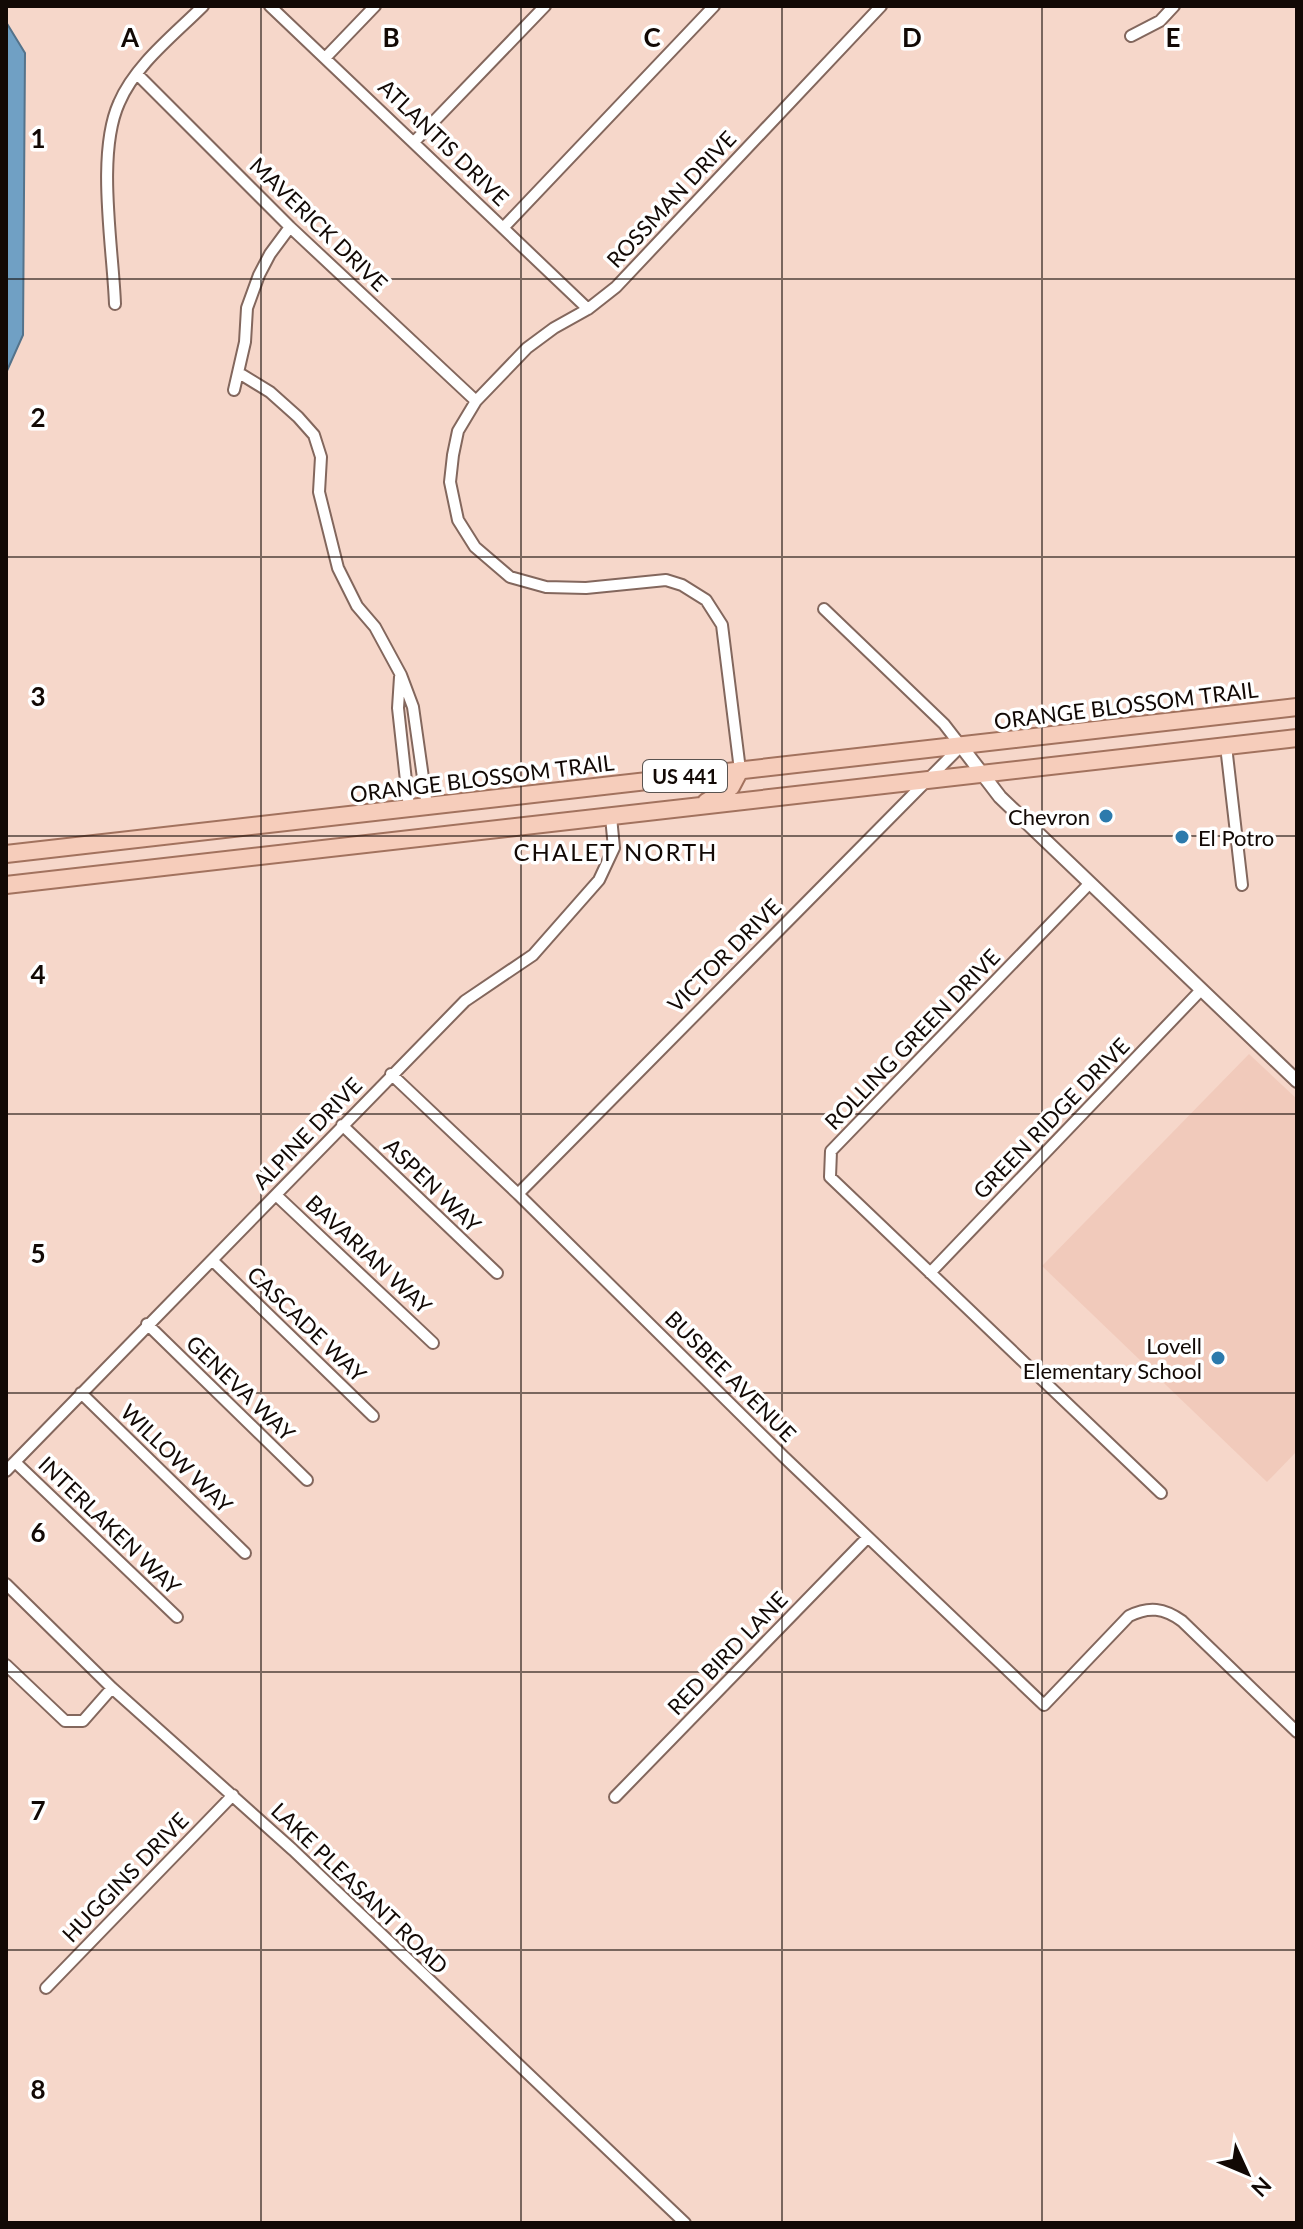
<svg xmlns="http://www.w3.org/2000/svg" width="1303" height="2229" font-family="Lato,sans-serif">
<style>
.built{fill:#f1cabb}
.water{fill:#70a0c4;stroke:#54738b;stroke-width:2}
.lines{fill:none;stroke-linecap:round;stroke-linejoin:round}
.minor-casing{stroke:#83675d;stroke-width:14}
.tertiary-casing{stroke:#83675d;stroke-width:16}
.primary-casing{stroke:#a2725e;stroke-width:20}
.minor{stroke:#fff;stroke-width:10}
.tertiary{stroke:#fff;stroke-width:12}
.primary{stroke:#f6cdbb;stroke-width:16}
.grid{fill:none;stroke:#120905;stroke-width:2;stroke-opacity:0.55}
.poi-dot{fill:#2c7aac;stroke:#fff;stroke-width:3}
.labels{text-anchor:middle;dominant-baseline:central;stroke-width:7;stroke-linejoin:round;paint-order:stroke}
.shield{fill:#fff;stroke:#595350;stroke-width:2}
.shield-label{font-size:20px;font-weight:bold;fill:#120905}
.street-label{font-size:22px;fill:#120905;stroke:#fff}
.poi-label{font-size:22px;fill:#120905;stroke:#fff;text-anchor:end}
.neighbourhood-label{font-size:24px;letter-spacing:2px;fill:#120905;stroke:#fff}
.grid-label{font-size:26px;text-anchor:middle;font-weight:bold;fill:#120905;stroke:#fff;stroke-width:7;stroke-linejoin:round;paint-order:stroke}
</style>
<rect width="100%" height="100%" fill="#f6d7ca"/>
<path class="built" d="M1249 1054 1297 1099V1451L1267 1482 1042 1266Z"/>
<path class="water" d="M6 22 25 53 23 335 6 373Z"/>
<g class="lines">
<defs>
<path id="minor" d="M270 6 588 309
M1131 36 1160 21 1174 6
M326 57 375 6
M137 74 290 227 476 401
M415 141 545 6
M504 227 714 6
M115 304C113 248 96 154 119 103 135 65 174 35 203 6
M239 373 270 392 298 417 314 435 321 457 319 492 338 568 357 606 375 627 401 675 413 707 427 806
M234 390 245 342 247 308 259 275 270 254 290 227
M400 677 398 708 409 808
M1226 746 1242 885
M740 770 722 625 706 600 682 585 666 580 586 588 546 587 510 577 475 547 458 520 450 482 453 455 458 431 476 401 527 348 554 328 588 309 616 287 881 6
M1090 883 831 1151 830 1177 1161 1493
M391 1074 518 1194 784 1457 1044 1705 1129 1616C1149 1606 1164 1608 1182 1621L1297 1732
M342 1125 497 1273
M518 1194 961 746 944 724 824 609
M276 1195 433 1343
M213 1261 373 1416
M930 1273 1201 990
M147 1324 307 1480
M81 1393 245 1553
M15 1462 177 1617
M6 1471 465 1001 533 955 599 880 614 848 611 817
M6 1584 112 1688 293 1850 685 2223
M6 1665 65 1721H83L112 1688
M615 1797 868 1537
M46 1988 233 1795"/>
<path id="tertiary" d="M961 746 1000 797 1297 1081"/>
<path id="primary" d="M706 802 731 787 740 770
M6 854 1297 707
M6 885 1297 738"/>
</defs>
<use href="#minor" class="minor-casing"/>
<use href="#tertiary" class="tertiary-casing"/>
<use href="#primary" class="primary-casing"/>
<use href="#minor" class="minor"/>
<use href="#tertiary" class="tertiary"/>
<use href="#primary" class="primary"/>
</g>
<path class="grid" d="M261 6V2223M521 6V2223M782 6V2223M1042 6V2223M6 279H1297M6 557H1297M6 836H1297M6 1114H1297M6 1393H1297M6 1672H1297M6 1950H1297"/>
<g class="poi-dot">
<circle cx="1106" cy="816" r="8"/>
<circle cx="1182" cy="837" r="8"/>
<circle cx="1218" cy="1358" r="8"/>
</g>
<g class="labels">
<rect class="shield" x="643" y="760" width="84" height="32" rx="6"/>
<g class="shield-label">
<text x="685" y="776">US 441</text>
</g>
<g class="street-label">
<text transform="translate(444 142) rotate(44)">ATLANTIS DRIVE</text>
<text transform="translate(671 199) rotate(-47)">ROSSMAN DRIVE</text>
<text transform="translate(319 224) rotate(44)">MAVERICK DRIVE</text>
<text transform="translate(1126 705) rotate(-7)">ORANGE BLOSSOM TRAIL</text>
<text transform="translate(482 778) rotate(-7)">ORANGE BLOSSOM TRAIL</text>
<text transform="translate(724 955) rotate(-45)">VICTOR DRIVE</text>
<text transform="translate(912 1039) rotate(-46)">ROLLING GREEN DRIVE</text>
<text transform="translate(1051 1118) rotate(-46)">GREEN RIDGE DRIVE</text>
<text transform="translate(307 1133) rotate(-46)">ALPINE DRIVE</text>
<text transform="translate(433 1185) rotate(44)">ASPEN WAY</text>
<text transform="translate(369 1254) rotate(43)">BAVARIAN WAY</text>
<text transform="translate(307 1324) rotate(44)">CASCADE WAY</text>
<text transform="translate(731 1376) rotate(45)">BUSBEE AVENUE</text>
<text transform="translate(241 1388) rotate(44)">GENEVA WAY</text>
<text transform="translate(177 1458) rotate(44)">WILLOW WAY</text>
<text transform="translate(110 1525) rotate(44)">INTERLAKEN WAY</text>
<text transform="translate(727 1653) rotate(-46)">RED BIRD LANE</text>
<text transform="translate(125 1877) rotate(-46)">HUGGINS DRIVE</text>
<text transform="translate(360 1888) rotate(44)">LAKE PLEASANT ROAD</text>
</g>
<g class="poi-label">
<text x="1090" y="816">Chevron</text>
<text x="1198" y="837" text-anchor="start">El Potro</text>
<text x="1202" y="1345">Lovell<tspan x="1202" dy="25">Elementary School</tspan></text>
</g>
<g class="neighbourhood-label">
<text x="616" y="851">CHALET NORTH</text>
</g>
</g>
<g class="grid-label">
<text x="130" y="47">A</text>
<text x="391" y="47">B</text>
<text x="652" y="47">C</text>
<text x="912" y="47">D</text>
<text x="1173" y="47">E</text>
<text x="38" y="148">1</text>
<text x="38" y="427">2</text>
<text x="38" y="706">3</text>
<text x="38" y="984">4</text>
<text x="38" y="1263">5</text>
<text x="38" y="1542">6</text>
<text x="38" y="1820">7</text>
<text x="38" y="2099">8</text>
</g>
<rect width="1303" height="2229" fill="none" stroke="#120905" stroke-width="16"/>
<g transform="translate(1247 2173) rotate(134)" stroke="#ffffff" stroke-width="6" paint-order="stroke">
<path d="M0-6L14 30L0 20L-14 30Z" fill="#120905"/>
<text y="-12" font-size="22" font-weight="bold" text-anchor="middle" fill="#120905">N</text>
</g>
</svg>
